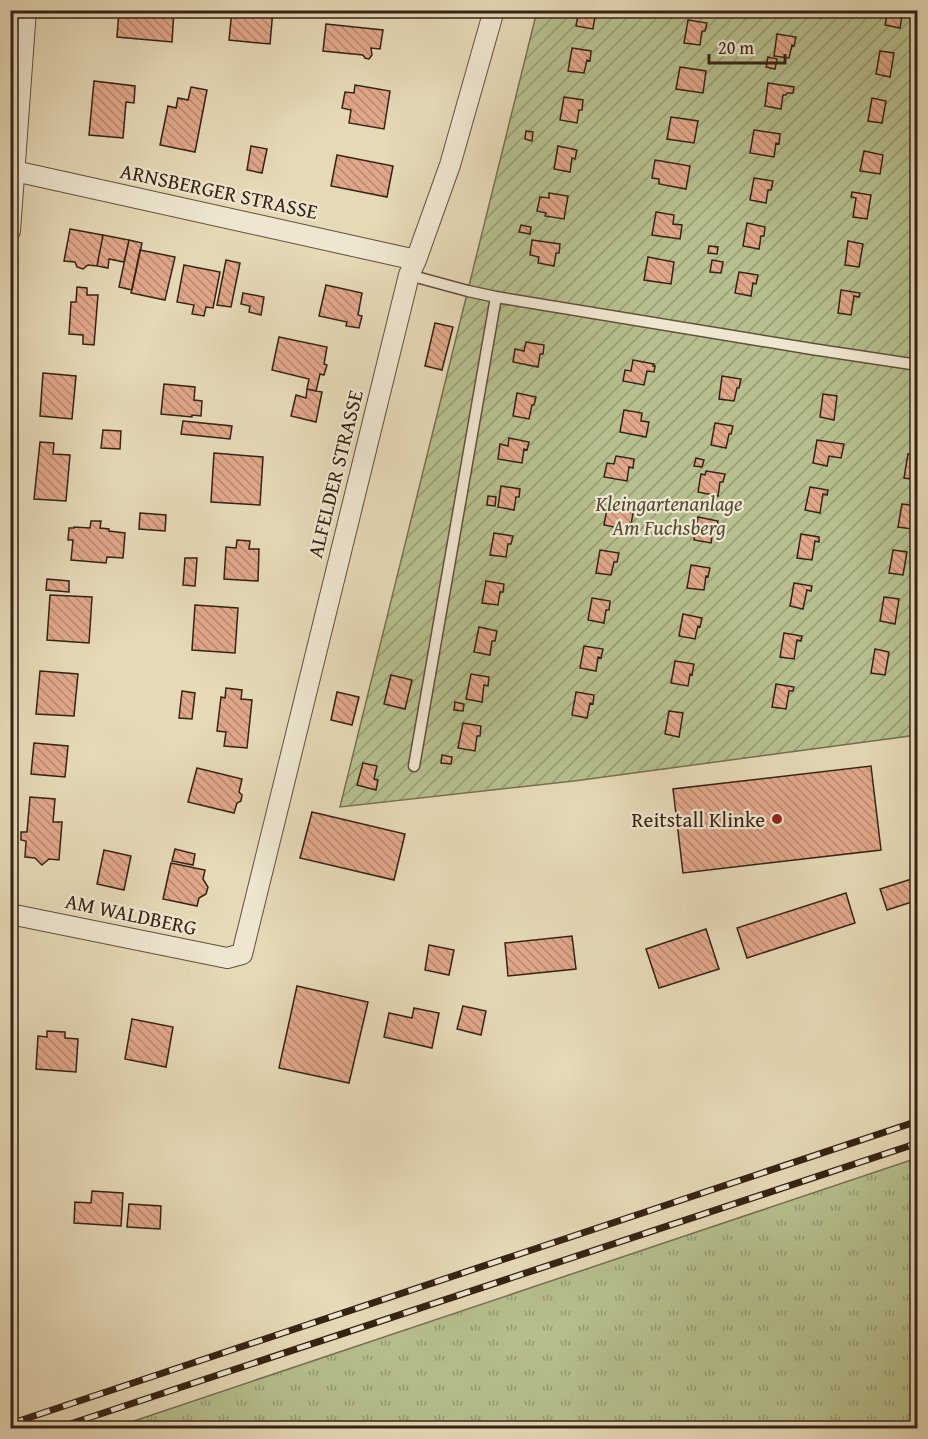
<svg xmlns="http://www.w3.org/2000/svg" width="928" height="1439" font-family="'Gentium Book Plus',serif">
<style>
.grass{fill:url(#grass-tufts);stroke:#767150;stroke-width:1.5}
.garden{fill:url(#garden-furrows);stroke:#767150;stroke-width:1.5}
.building{fill:url(#building-back-hatch);stroke:#352313;stroke-width:1.5}
.lines{fill:none;stroke-linecap:round;stroke-linejoin:round}
.service-casing{stroke:#61503c;stroke-width:13}
.minor-casing{stroke:#61503c;stroke-width:22}
.service{stroke:#eee6d0;stroke-width:10}
.minor{stroke:#eee6d0;stroke-width:20}
.rail-casing{stroke:#352313;stroke-width:7}
.rail{stroke:#eee6d0;stroke-width:4.5;stroke-dasharray:14;stroke-linecap:butt}
.poi-dot{fill:#8f2418;stroke:#eee6d0;stroke-width:2}
.labels{text-anchor:middle;dominant-baseline:central;stroke-width:4.5;stroke-linejoin:round;paint-order:stroke}
.street-label{font-size:21px;fill:#352313;stroke:#eee6d0}
.park-label{font-size:21px;font-style:italic;fill:#554a32;stroke:#eee6d0}
.poi-label{font-size:21px;fill:#352313;stroke:#eee6d0;text-anchor:end}
</style>
<defs>
<pattern id="grass-tufts" width="24" height="20" patternUnits="userSpaceOnUse" patternTransform="scale(1.5)"><rect width="24" height="20" fill="#b6bf8d"/><path d="M3 7l-1-3M5 7V3M7 7l1-3M15 17l-1-3M17 17v-4M19 17l1-3" fill="none" stroke="#959b72"/></pattern>
<pattern id="garden-furrows" width="10" height="10" patternUnits="userSpaceOnUse" patternTransform="scale(1.5)"><rect width="10" height="10" fill="#b6bf8d"/><path d="M-1 1l2-2M0 10L10 0M9 11l2-2" fill="none" stroke="#959b72"/></pattern>
<pattern id="building-back-hatch" width="6" height="6" patternUnits="userSpaceOnUse" patternTransform="scale(1.5)"><rect width="6" height="6" fill="#e1a789"/><path d="M-1 5l2 2M0 0l6 6M5-1l2 2" fill="none" stroke="#b7886f"/></pattern>
</defs>
<rect width="100%" height="100%" fill="#e5d9b6"/>
<filter id="stains"><feTurbulence type="fractalNoise" baseFrequency=".00333" numOctaves="4"/><feColorMatrix values="0 0 0 0 .2 0 0 0 0 .09 0 0 0 0 .02 0 0 0 .5 -.17"/></filter>
<radialGradient id="worn" r=".72"><stop offset=".6" stop-color="#630" stop-opacity="0"/><stop offset="1" stop-color="#630" stop-opacity=".3"/></radialGradient>
<path class="grass" d="M917 1158V1428H113Z"/>
<path class="garden" d="M537 11H917V735L574 781 340 807Z"/>
<path class="building" d="M119 10H174L172 42 117 37Z
M232 10H273L270 44 229 40Z
M579 10H599L598 16H595L593 29 576 26Z
M888 10H903L900 28 885 25Z
M688 20 707 23 705 31H702L700 45 684 43Z
M326 24 383 30 380 49 371 48 372 55 369 59 365 58 363 55 323 51Z
M777 34 796 37 794 46 792 45 789 58 774 56Z
M572 48 591 51 590 61 587 60 584 73 568 71Z
M880 51 894 53 890 77 876 74Z
M768 57 777 59 775 69 766 67Z
M680 67 706 71 703 93 676 89Z
M94 81 135 86 134 103 126 102 123 138 89 135Z
M768 83 794 87 793 93H787L786 95H783L781 109 765 106Z
M355 85 390 91 384 129 349 123 351 110 342 108 345 92 354 93Z
M191 87 207 90 195 152 160 145 168 106 176 108 178 98 188 100Z
M564 97 583 100 582 110H579L577 123 560 120Z
M872 98 886 101 882 123 868 121Z
M671 117 698 121 694 143 667 139Z
M754 130 780 134 779 144 776 143 774 157 750 153Z
M526 131 533 132 532 141 525 139Z
M251 146 267 149 262 173 247 170Z
M558 146 577 150 575 159 572 158 570 172 554 169Z
M864 151 883 155 880 174 860 171Z
M337 155 393 166 387 197 331 186Z
M655 160 690 166 686 189 659 184V179L652 178Z
M754 178 773 181 771 190H768L766 203 750 200Z
M852 192 871 195 867 219 853 217 856 198 851 197Z
M549 193 568 196 564 219 545 216 546 213 537 211 540 197 549 198Z
M656 212 674 215 673 224 682 225 680 239 652 235Z
M747 223 765 227 764 236H761L759 249 743 246Z
M521 225 531 227 530 234 519 232Z
M70 229 103 235 97 266 88 265 83 269 77 267 75 262 64 261Z
M103 235 129 240 124 262 109 259 108 268 97 266Z
M129 240 142 243 132 290 119 287Z
M532 240 560 244 559 253H556L554 266 538 263 539 257 530 255Z
M848 241 863 244 859 267 845 265Z
M709 246 718 247 717 254 708 253Z
M140 250 175 257 165 300 131 293Z
M648 257 674 262 671 284 644 280Z
M226 260 240 263 231 307 217 305Z
M712 260 723 262 721 273 710 272Z
M184 265 220 272 213 308 206 307 204 316 192 314 194 305 177 302Z
M739 272 758 275 756 284 753 283 751 296 735 293Z
M326 285 362 293 358 315 362 316 359 328 346 326 347 322 319 316Z
M77 287 87 288V295H98L94 345 83 344V335L69 334 71 302H76Z
M841 290 860 293 859 297 854 296 851 315 838 313Z
M243 293 264 297 261 315 249 312 250 306 241 304Z
M435 323 453 327 442 370 425 366Z
M279 337 327 347 324 364 327 365 324 375 320 374 316 391 307 389 309 379 272 370Z
M526 342 544 345 543 354H540L538 367 513 362 515 349 524 351Z
M633 360 654 364 653 366H655L654 372 647 371 644 385 623 381 625 370 631 371Z
M43 373 76 376 72 419 40 416Z
M722 376 741 379 739 388H737L734 401 719 399Z
M164 384 195 387 194 400 202 401 201 416 192 415V417L161 414Z
M307 389 322 392 316 422 291 416 296 395 306 398Z
M517 393 536 397 534 405H532L529 419 513 416Z
M823 394 837 396 834 420 820 417Z
M915 407 918 408V432L911 431Z
M624 410 642 413 641 421 649 422 646 437 620 432Z
M183 421 232 426 230 439 181 434Z
M715 423 733 426 731 434H729L726 448 711 445Z
M103 430 121 431 120 449 101 448Z
M509 438 529 442 527 450 524 449 522 463 498 459 500 444 508 446Z
M817 440 844 444 841 458 829 456 827 466 813 463Z
M40 442 54 443 53 454 70 455 66 501 34 499Z
M214 453 263 457 260 505 211 502Z
M908 454 918 456V480L904 478Z
M616 456 634 459 633 468 629 467 627 481 604 477 607 463 614 464Z
M696 458 704 460 702 467 694 466Z
M706 471 725 474 723 482H720L718 496 698 492 701 474 705 475Z
M501 486 520 489 519 497H516L514 510 498 507Z
M810 487 828 490 827 495 823 494 820 513 805 510Z
M488 496 496 497 495 506 487 505Z
M608 503 634 508 630 530 604 525Z
M902 504 916 506 912 529 898 527Z
M140 513 166 515 165 531 139 529Z
M698 517 718 521 716 531 713 530 711 543 694 540Z
M91 521H101L100 528 109 529V531L125 533 123 558 107 557 106 563 71 560 73 540H68L69 528H74V527L90 528Z
M494 533 513 536 511 544H508L506 557 490 555Z
M801 534 819 537V542L815 541 812 560 797 558Z
M237 540 250 541 249 549H259L258 581 224 579 226 547 236 548Z
M600 550 619 553 617 562H614L611 575 596 573Z
M893 550 907 552 903 575 889 573Z
M185 558H197L195 586 183 585Z
M691 565 710 568 708 577 706 576 704 590 687 588Z
M47 579 69 581V592L46 590Z
M486 581 504 584 503 592H500L498 605 482 603Z
M794 583 812 586 811 591 807 590 803 609 790 606Z
M50 595 92 597 89 643 47 640Z
M884 597 899 599 895 624 880 621Z
M592 598 610 601 609 610H606L604 623 588 620Z
M195 605 238 608 235 653 192 650Z
M683 614 702 618 700 627 698 626 695 639 679 636Z
M479 627 497 631 495 641H492L490 655 474 652Z
M784 633 802 636 801 641 797 640 794 659 780 657Z
M584 646 603 649 601 658 598 657 596 671 580 668Z
M875 649 889 652 885 675 871 673Z
M675 661 694 664 692 675 690 674 688 686 671 683Z
M40 671 78 674 74 716 36 714Z
M471 674 489 677 488 686 484 685 482 702 466 699Z
M391 675 412 680 405 709 384 704Z
M776 684 794 687 793 691H789L786 709 772 707Z
M226 688 242 690 241 699 252 700 247 748 224 746 226 732 217 731 221 697 225 698Z
M182 691 195 693 192 719 179 718Z
M337 692 359 697 352 725 331 720Z
M576 692 594 695 593 704 590 703 587 718 572 715Z
M455 702 464 704 463 711 454 710Z
M669 711 683 713 679 737 665 734Z
M463 723 481 726 480 736H477L475 751 458 748Z
M34 743 68 746 65 777 31 774Z
M442 755 452 757 451 764 441 763Z
M363 763 377 766 374 779 378 780 376 790 357 785Z
M871 766 881 850 683 873 673 789Z
M197 768 242 779 239 792 242 795 241 801 237 803 234 813 188 802Z
M30 797 55 799 53 822H62L59 860 49 859 42 865 35 858 25 857 26 841 21 840V832H27Z
M312 812 405 834 394 880 300 858Z
M175 849 195 854 193 865 172 861Z
M104 850 131 856 124 890 97 884Z
M171 863 205 870 203 879 208 887 206 894 199 898 197 906 163 899Z
M918 877V900L887 910 880 889Z
M846 893 855 923 747 958 737 928Z
M706 929 719 969 659 988 646 949Z
M572 936 576 969 508 976 505 943Z
M429 945 454 950 449 975 425 970Z
M297 986 368 1002 349 1083 279 1068Z
M463 1006 486 1011 481 1035 457 1029Z
M414 1008 439 1013 432 1048 384 1037 389 1013 412 1018Z
M132 1019 173 1027 166 1067 125 1059Z
M47 1031 65 1032V1038L78 1039 76 1072 36 1069 38 1036 47 1037Z
M92 1191 123 1193 121 1226 74 1223 75 1202 91 1203Z
M129 1204 161 1206 160 1229 127 1227Z"/>
<g class="lines">
<defs>
<path id="service" d="M409 275 468 291 496 297 812 349 918 365
M414 766 496 297"/>
<path id="minor" d="M10 170 416 260
M10 231 26 10
M10 914 227 958 242 954 409 275 416 260 450 165 494 10"/>
</defs>
<use href="#service" class="service-casing"/>
<use href="#minor" class="minor-casing"/>
<use href="#service" class="service"/>
<use href="#minor" class="minor"/>
<defs>
<path id="rail" d="M10 1424 918 1121
M58 1428 918 1143"/>
</defs>
<use href="#rail" class="rail-casing"/>
<use href="#rail" class="rail"/>
</g>
<circle class="poi-dot" cx="777" cy="819" r="6"/>
<g class="labels">
<g class="street-label">
<text transform="translate(219 191) rotate(12)">ARNSBERGER STRASSE</text>
<text transform="translate(335 474) rotate(-76)">ALFELDER STRASSE</text>
<text transform="translate(131 914) rotate(12)">AM WALDBERG</text>
</g>
<g class="park-label">
<text x="669" y="503">Kleingartenanlage<tspan x="669" dy="24">Am Fuchsberg</tspan></text>
</g>
<g class="poi-label">
<text x="765" y="819">Reitstall Klinke</text>
</g>
</g>
<rect width="928" height="1439" fill="none" stroke="#e5d9b6" stroke-width="36"/>
<rect x="12" y="12" width="904" height="1415" fill="none" stroke="#352313" stroke-width="3"/>
<rect x="18" y="18" width="892" height="1403" fill="none" stroke="#352313" stroke-width="1.5"/>
<path d="M709 54v9h76v-9" fill="none" stroke="#352313" stroke-width="3"/>
<text x="718" y="54" font-size="18" fill="#352313" stroke="#eee6d0" stroke-width="4.5" paint-order="stroke">20 m</text>
<rect width="100%" height="100%" filter="url(#stains)"/>
<rect width="100%" height="100%" fill="url(#worn)"/>
</svg>
